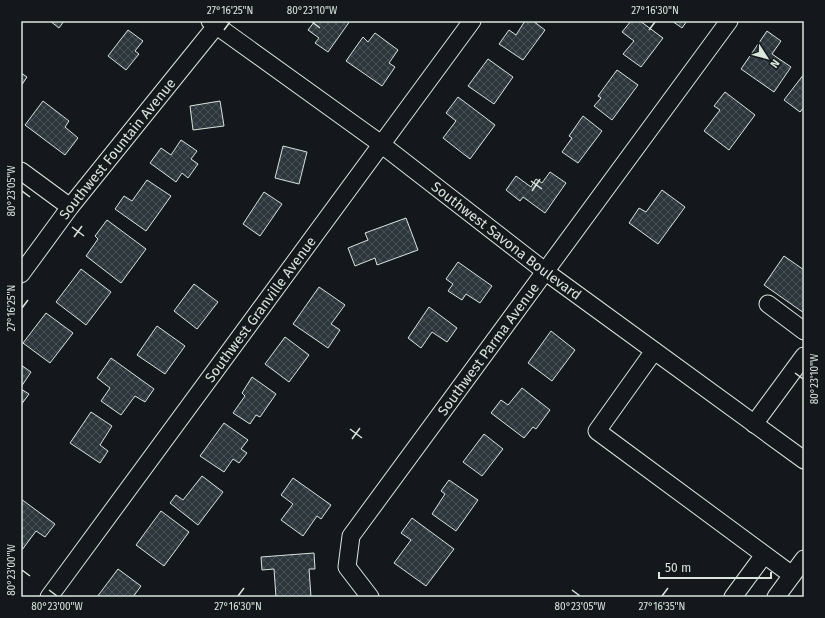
<svg xmlns="http://www.w3.org/2000/svg" width="825" height="618" font-family="'Fira Sans',sans-serif">
<style>
.building{fill:url(#building-cross-hatch);stroke:#d8e6dc}
.lines{fill:none;stroke-linecap:round;stroke-linejoin:round}
.minor-casing{stroke:#d8e6dc;stroke-width:19}
.minor{stroke:#14181c;stroke-width:17}
.ticks{fill:none;stroke:#d8e6dc;stroke-width:1.5}
.labels{text-anchor:middle;dominant-baseline:central;stroke-width:3;stroke-linejoin:round;paint-order:stroke}
.street-label{font-size:14px;fill:#d8e6dc;stroke:#14181c}
.neatline{fill:none;stroke:#d8e6dc;stroke-width:1.5}
.ticks-label{font-size:10px;text-anchor:middle;fill:#d8e6dc}
</style>
<defs>
<pattern id="building-cross-hatch" width="8" height="8" patternUnits="userSpaceOnUse"><rect width="8" height="8" fill="#2c363c"/><path d="M0 0l8 8M0 8l8-8" fill="none" stroke="#4a5358"/></pattern>
</defs>
<rect width="100%" height="100%" fill="#14181c"/>
<path class="building" d="M50 21H64L59 28Z
M315 21H350L328 52 315 43 319 38 308 30Z
M525 21H533L545 30 523 60 499 44 509 30 516 35Z
M631 21H640L663 38 641 67 623 54 634 41 622 32Z
M672 21H687L682 28Z
M128 30 143 41 135 51 139 54 126 70 108 56Z
M767 31 781 41 772 54 791 67 774 92 741 69Z
M375 33 398 50 389 63 395 67 382 86 346 61 363 37 368 42Z
M488 59 513 77 494 104 468 86Z
M617 70 638 85 612 120 594 106 601 98 598 96Z
M21 73 27 77 21 86Z
M804 74V107L800 112 784 100Z
M725 92 755 115 729 150 704 131 720 110 714 106Z
M458 97 495 125 470 159 443 138 456 121 446 113Z
M43 101 69 121 65 127 78 138 65 155 25 125Z
M220 101 224 126 193 130 190 106Z
M583 116 602 131 578 163 562 152 572 138 569 136Z
M181 140 197 151 191 159 198 164 188 178 182 173 176 182 150 163 161 148 171 155Z
M283 146 307 152 299 184 275 178Z
M550 172 566 183 545 213 523 197 520 201 506 190 516 176 531 187 536 179 542 183Z
M147 180 171 196 146 231 115 209 124 196 132 201Z
M662 190 685 207 658 244 629 223 639 208 646 212Z
M264 192 282 204 260 236 243 224Z
M406 218 418 250 377 265 375 258 355 266 348 248 368 240 365 233Z
M107 220 146 249 121 283 86 256 98 239 95 236Z
M784 256 804 270V313L764 285Z
M458 262 492 286 480 303 466 294 462 300 448 291 453 284 446 279Z
M81 269 111 292 86 325 56 302Z
M194 284 218 302 197 329 174 311Z
M319 287 345 305 331 324 340 330 328 348 293 324Z
M429 307 457 328 447 342 432 332 421 348 408 338Z
M46 313 73 333 50 363 23 343Z
M157 326 185 346 165 374 137 355Z
M551 331 575 350 552 381 528 363Z
M285 337 309 355 289 382 265 364Z
M111 358 154 389 145 402 135 396 121 415 101 401 110 388 97 378Z
M21 365 31 372 21 387Z
M252 377 276 394 260 417 256 415 250 424 233 413 245 396 242 393Z
M522 388 550 410 536 429 533 427 524 438 491 413 501 400 508 405Z
M21 389 29 394 21 405Z
M91 412 112 426 100 445 108 451 100 463 70 443Z
M224 423 248 440 241 449 247 453 239 463 233 459 224 472 200 456Z
M484 434 503 449 482 476 463 462Z
M202 476 223 492 198 525 170 503 176 495 183 500Z
M293 478 331 505 321 519 317 516 303 536 281 520 293 504 281 495Z
M449 480 478 500 456 531 432 514 445 494 441 491Z
M21 499 55 524 45 537 36 531 22 550Z
M161 511 189 532 164 566 136 545Z
M412 518 454 549 426 586 394 563 411 540 401 533Z
M314 553 315 569H309L311 597H276L274 569 262 570 261 557Z
M118 569 141 586 133 597H97Z"/>
<g class="lines">
<defs>
<g id="minor">
<path id="s1" d="M210 21 381 144 546 272 804 460"/>
<path d="M21 171 70 207"/>
<path id="s2" d="M21 274 70 207 216 26"/>
<path d="M768 304 804 331"/>
<path d="M654 351 597 431 792 575"/>
<path d="M754 424 804 356"/>
<path id="s3" d="M49 597 472 21"/>
<path id="s4" d="M370 597 347 567 351 536 729 21"/>
<path d="M733 597 764 555"/>
<path d="M776 597 804 559"/>
</g>
</defs>
<use href="#minor" class="minor-casing"/>
<use href="#minor" class="minor"/>
</g>
<path class="ticks" d="M312 22 320 28M224 30 230 22M649 30 655 22M531 181 542 189M22 191 30 197M532 191 540 179M72 227 84 236M74 237 82 226M22 308 28 300M795 373 803 379M350 429 362 438M352 439 360 428M22 570 30 576M49 590 57 596M572 590 580 596M238 596 244 588M662 596 668 588"/>
<g class="labels">
<g class="street-label">
<text stroke="none"><textPath href="#s2" startOffset="158">Southwest Fountain Avenue</textPath></text>
<text stroke="none"><textPath href="#s1" startOffset="369">Southwest Savona Boulevard</textPath></text>
<text stroke="none"><textPath href="#s3" startOffset="357">Southwest Granville Avenue</textPath></text>
<text stroke="none"><textPath href="#s4" startOffset="301">Southwest Parma Avenue</textPath></text>
</g>
</g>
<rect width="825" height="618" fill="none" stroke="#14181c" stroke-width="44"/>
<g transform="translate(767 58) rotate(126)" stroke="#14181c" stroke-width="3" paint-order="stroke">
<path d="M0-3L7 15L0 10L-7 15Z" fill="#d8e6dc"/>
<text y="-6" font-size="11" font-weight="bold" text-anchor="middle" fill="#d8e6dc">N</text>
</g>
<path d="M659 572v6h112v-6" fill="none" stroke="#d8e6dc" stroke-width="2"/>
<text x="665" y="572" font-size="12" fill="#d8e6dc" stroke="#14181c" stroke-width="3" paint-order="stroke">50 m</text>
<rect x="22" y="22" width="781" height="574" class="neatline"/>
<g class="ticks-label">
<text x="230" y="14">27°16'25"N</text>
<text x="312" y="14">80°23'10"W</text>
<text x="655" y="14">27°16'30"N</text>
<text transform="translate(11 191) rotate(-90)" y="4">80°23'05"W</text>
<text transform="translate(11 308) rotate(-90)" y="4">27°16'25"N</text>
<text transform="translate(814 379) rotate(-90)" y="4">80°23'10"W</text>
<text transform="translate(11 570) rotate(-90)" y="4">80°23'00"W</text>
<text x="57" y="610">80°23'00"W</text>
<text x="238" y="610">27°16'30"N</text>
<text x="580" y="610">80°23'05"W</text>
<text x="662" y="610">27°16'35"N</text>
</g>
</svg>
